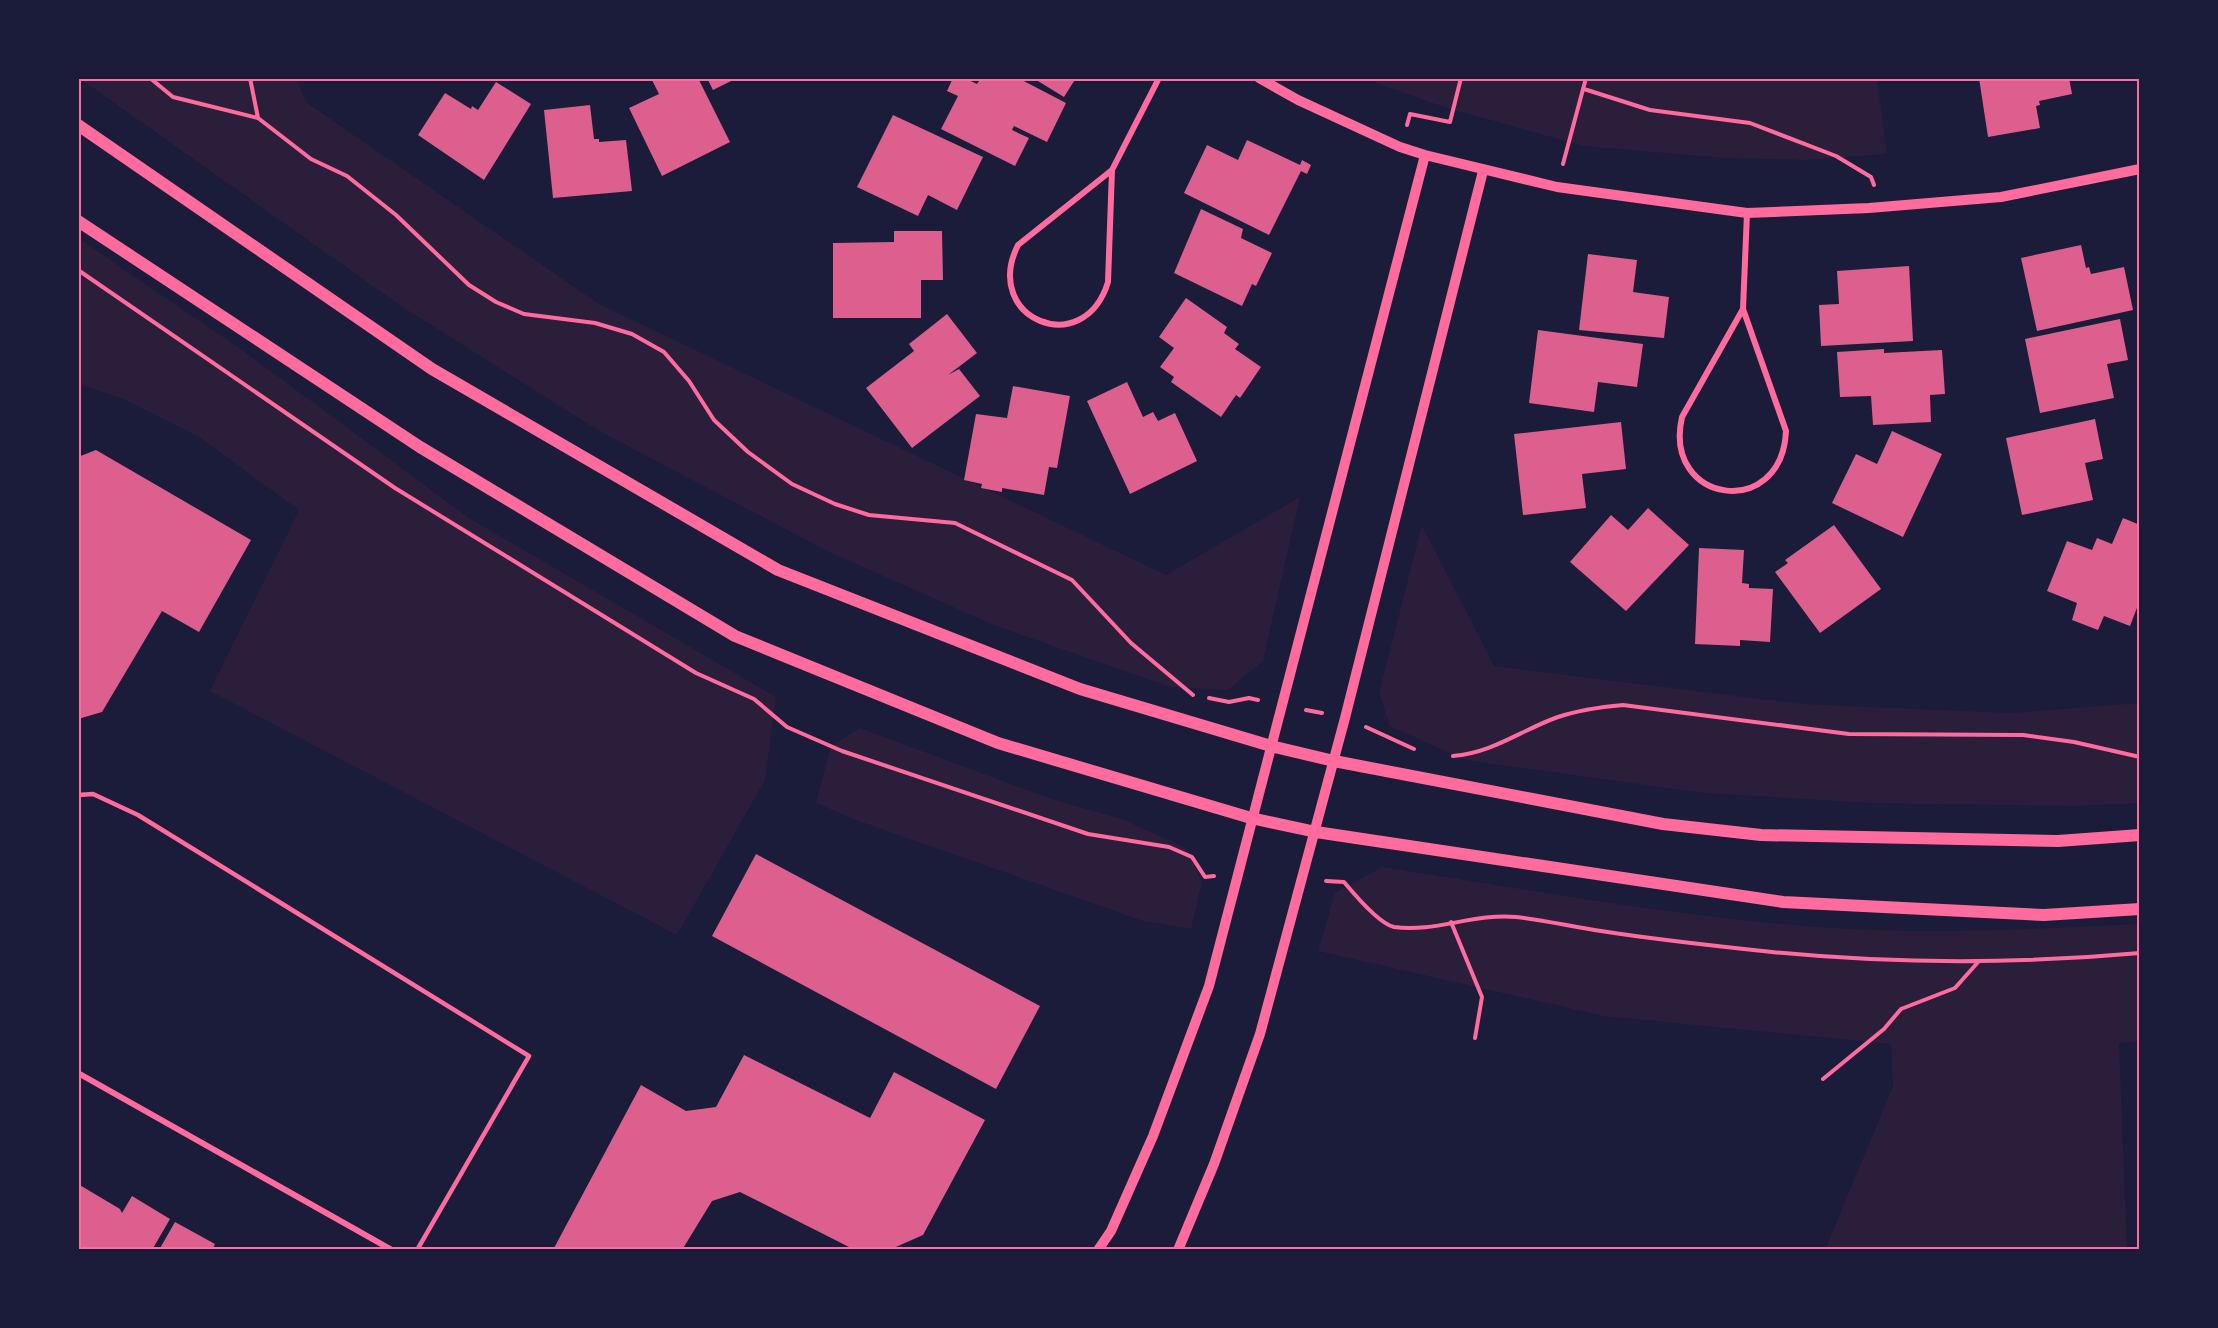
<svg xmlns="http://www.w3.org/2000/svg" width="2218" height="1328" font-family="Arial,sans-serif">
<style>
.green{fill:#2a1e3b}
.building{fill:#dd5f8e}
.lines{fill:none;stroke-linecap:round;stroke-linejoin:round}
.path{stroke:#ff6b9d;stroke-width:4}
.service{stroke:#ff6b9d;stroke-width:4.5}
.minor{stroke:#ff6b9d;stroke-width:6}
.tertiary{stroke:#ff6b9d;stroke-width:10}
.secondary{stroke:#ff6b9d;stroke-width:12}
.neatline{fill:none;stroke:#ff6b9d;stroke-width:2}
</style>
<rect width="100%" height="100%" fill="#1b1b3a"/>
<path class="green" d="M79 78H296L306 102 599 304 1166 575 1300 497 1263 661 1228 690 1170 687 996 626 827 551 601 432 401 306Z
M1379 78H1877L1887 154 1806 160 1724 158 1583 146 1441 106 1376 83Z
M78 238 245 352 469 518 776 697 765 780 677 935 210 691 299 510 199 437 125 400 82 385 78 387Z
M1422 525 1494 666 1802 704 2011 713 2140 703V803L2074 806 1871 803 1704 793 1465 760 1390 726 1379 693Z
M860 728 1046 797 1124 820 1186 848 1202 882 1191 929 1143 921 856 820 816 803 831 746Z
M1382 867C1527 889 1672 916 1818 927 1925 935 2033 929 2140 924V1042L2119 1043 2127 1250H1825L1893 1086 1891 1044 1604 1016 1318 951 1335 893Z"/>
<path class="building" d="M651 78H698L730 142 662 176 629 108 659 94Z
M707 78H737L713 90Z
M953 78H964L977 84 981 78H1018L1066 103 1047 142 1014 126 1012 130 1029 138 1015 166 941 129 958 96 947 91Z
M1033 78H1076L1064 97Z
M1979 78H2069L2072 94 2039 101 2040 105 2036 106 2040 128 1988 137Z
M496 82 531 104 484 180 418 135 445 93 471 109 472 106 478 110Z
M590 105 594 139H599V142L626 140 632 191 553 198 544 110Z
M893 115 983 157 957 210 928 195 918 216 857 187Z
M1247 140 1300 165 1302 160 1311 165 1307 174 1301 171 1269 235 1184 193 1207 145 1238 160Z
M1201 209 1243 229 1241 238 1272 253 1256 286 1252 284 1242 306 1174 273Z
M894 231H942L943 280H921V318H833V243L894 242Z
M2081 245 2086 268 2089 267 2091 274 2124 267 2133 310 2037 331 2021 258Z
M1588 254 1637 260 1633 292 1669 297 1664 338 1579 330Z
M1909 266 1913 341 1821 346 1819 305 1839 304 1837 271Z
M1186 298 1227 327 1224 333 1239 344 1235 349 1261 367 1240 398 1236 395 1221 417 1171 382 1174 377 1160 367 1174 348 1159 337Z
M947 314 977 353 948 375 959 369 980 396 912 448 866 388 914 351 909 344Z
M2120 319 2128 360 2107 364 2114 398 2040 413 2025 339Z
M1538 330 1643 344 1637 387 1598 382 1594 412 1529 403Z
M1884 349V353L1942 350 1945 394 1930 395 1931 422 1873 425 1871 396 1840 397 1837 352Z
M1127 382 1143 417 1153 412 1158 421 1175 413 1197 461 1130 494 1087 401Z
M1013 386 1070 396 1057 468 1049 467 1044 495 1002 488V492L981 488 982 484 964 480 976 414 1007 418Z
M2095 419 2103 459 2085 463 2093 500 2022 515 2006 438Z
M1621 422 1626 469 1582 474 1586 508 1523 515 1514 434Z
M1892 431 1942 454 1903 537 1832 503 1856 454 1877 464Z
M96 450 251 540 199 632 162 611 102 712 78 719V457Z
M1648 508 1689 545 1626 611 1570 562 1611 515 1628 530Z
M2123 518 2140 525V600L2130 626 2104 616 2098 630 2072 620 2077 603 2047 591 2067 541 2092 550 2097 538 2112 544Z
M1834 525 1881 589 1820 633 1775 572 1788 563 1785 560Z
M1699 548 1744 550 1742 583 1749 584V588L1773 589 1770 642 1740 640V646L1695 644Z
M756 854 1040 1006 996 1089 712 936Z
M744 1055 870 1118 894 1072 985 1120 923 1235 889 1250H855L740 1192 712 1201 682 1250H553L641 1085 686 1111 716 1107Z
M78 1184 120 1209 122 1213 132 1196 170 1219 152 1250H78Z
M175 1222 215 1244 212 1250H159Z"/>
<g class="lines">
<path class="path" d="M150 78 173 97 258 118 311 159 347 176 396 215 469 285 496 302 524 314 595 323 632 334 664 352 689 381 714 420 748 452 792 484 835 504 869 515 955 523 1072 580 1131 643 1193 695
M250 78 258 118
M1584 89 1650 110 1750 123 1836 156 1871 177 1874 185
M1407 125 1410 114 1450 122 1461 78
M1563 164 1586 78
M78 270 395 488 696 673 754 699 787 727 842 751 1088 834 1169 847 1192 857 1205 877 1214 876
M1209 698 1229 702 1249 698 1258 700
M1306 710 1322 713
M1366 727 1414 749
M1453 756C1493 753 1521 730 1558 717 1579 710 1601 707 1623 705L1849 734 2023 735 2074 742 2140 757
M1326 881 1344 882C1354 894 1380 924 1394 927 1434 933 1474 913 1516 917 1544 920 1573 927 1601 931 1658 940 1715 946 1772 952 1894 964 2018 964 2140 953
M1451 922 1482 997 1475 1038
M1823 1079 1884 1029 1901 1009 1955 988 1979 961"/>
<path class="service" d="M78 795 93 794 138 815 529 1056 417 1250"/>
<path class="minor" d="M1112 170 1108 282C1084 361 981 319 1018 245Z
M1112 170 1159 78
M1743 309 1786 431C1782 521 1662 504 1682 417Z
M1743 309 1747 213
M78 1073 392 1250"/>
<path class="tertiary" d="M1259 78 1298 100 1400 147 1425 155 1557 187 1747 213 1869 208 2001 197 2140 169
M1098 1250 1111 1231 1153 1136 1209 986 1425 155
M1178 1250 1214 1164 1260 1034 1345 718 1483 171"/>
<path class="secondary" d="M78 125 432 369 778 570 1080 689 1271 746 1334 761 1663 824 1761 835 2058 841 2140 835
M78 221 420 447 735 636 998 743 1251 818 1316 832 1783 902 2044 915 2140 909"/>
</g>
<rect width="2218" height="1328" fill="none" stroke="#1b1b3a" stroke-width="159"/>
<rect x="80" y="80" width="2058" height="1168" class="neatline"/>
</svg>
